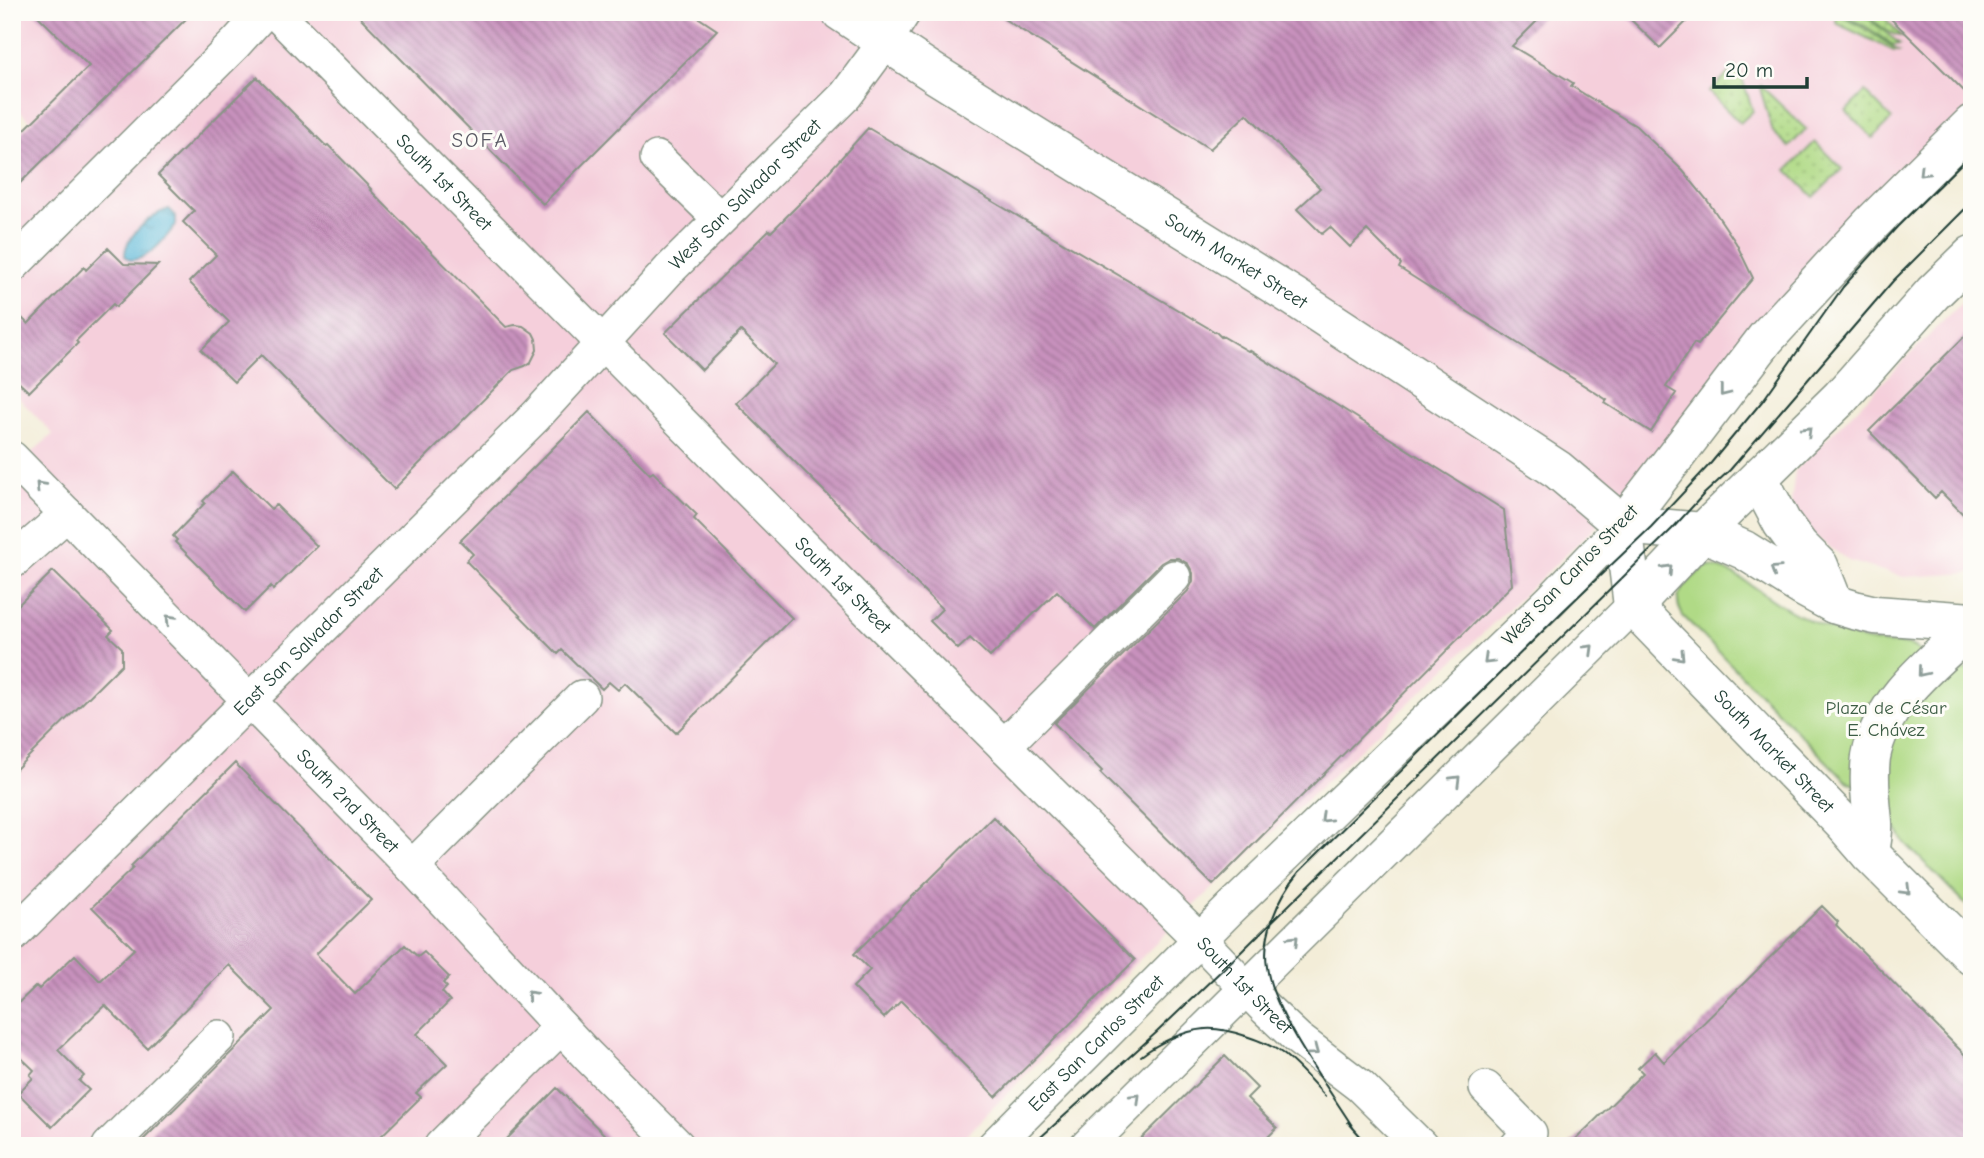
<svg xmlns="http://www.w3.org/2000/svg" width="1984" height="1158" font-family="'Comic Neue',sans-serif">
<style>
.built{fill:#f5cfdb}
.grass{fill:url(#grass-dots);stroke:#688c5d;stroke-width:2}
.park{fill:#b0da86;stroke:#688c5d;stroke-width:2}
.water{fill:url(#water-ripples);stroke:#3c7a86;stroke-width:2}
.building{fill:url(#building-back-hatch)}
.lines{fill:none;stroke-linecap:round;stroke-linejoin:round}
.minor-casing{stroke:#899586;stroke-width:36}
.major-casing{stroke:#899586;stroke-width:41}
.minor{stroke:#fff;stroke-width:33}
.major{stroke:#fff;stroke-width:38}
.tram{stroke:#1f3d34;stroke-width:2}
.oneway{stroke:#8f9e9a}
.labels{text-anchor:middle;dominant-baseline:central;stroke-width:6;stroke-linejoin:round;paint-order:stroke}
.street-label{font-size:19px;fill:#1f3d34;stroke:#fdfcf7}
.park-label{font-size:19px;fill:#3c5c44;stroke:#fdfcf7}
.neighbourhood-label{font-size:21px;letter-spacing:2px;fill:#5a5a64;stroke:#fdfcf7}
</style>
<defs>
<pattern id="grass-dots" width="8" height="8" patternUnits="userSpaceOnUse" patternTransform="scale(1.75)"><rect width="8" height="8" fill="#b0da86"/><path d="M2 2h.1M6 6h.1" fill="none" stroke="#97bc74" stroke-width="1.8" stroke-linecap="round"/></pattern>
<pattern id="water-ripples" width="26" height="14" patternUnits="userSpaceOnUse" patternTransform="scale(1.75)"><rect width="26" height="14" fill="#5ab7d8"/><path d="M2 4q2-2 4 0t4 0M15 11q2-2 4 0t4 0" fill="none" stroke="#4a96b0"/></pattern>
<pattern id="building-back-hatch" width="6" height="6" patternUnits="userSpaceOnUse" patternTransform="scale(1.75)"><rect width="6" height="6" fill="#c891bd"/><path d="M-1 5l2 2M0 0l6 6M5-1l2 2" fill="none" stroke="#a2789a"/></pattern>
</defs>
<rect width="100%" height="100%" fill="#fdfcf7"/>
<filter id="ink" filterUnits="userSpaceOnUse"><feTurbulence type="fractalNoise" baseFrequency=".0143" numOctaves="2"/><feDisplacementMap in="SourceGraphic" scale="14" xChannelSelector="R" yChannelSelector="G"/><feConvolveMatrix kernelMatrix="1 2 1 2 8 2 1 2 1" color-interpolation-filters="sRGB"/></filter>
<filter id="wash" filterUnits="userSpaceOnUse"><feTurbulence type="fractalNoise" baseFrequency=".00686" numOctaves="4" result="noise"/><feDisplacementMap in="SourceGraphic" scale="28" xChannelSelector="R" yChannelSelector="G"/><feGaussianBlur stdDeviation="1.57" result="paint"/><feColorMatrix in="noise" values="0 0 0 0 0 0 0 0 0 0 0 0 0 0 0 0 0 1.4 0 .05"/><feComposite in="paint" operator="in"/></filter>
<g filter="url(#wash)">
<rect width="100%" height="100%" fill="#f3edd8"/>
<path class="built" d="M12 12H1972V112L1630 494 1172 927 955 1146H12V470L53 434 12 391V138L30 121 12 103Z
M1972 292V573L1904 577 1849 561 1810 533 1791 503 1795 471Z"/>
<path class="grass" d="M1838 12H1856L1869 19 1900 44 1893 45 1865 26Z
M1861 12H1879L1902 36C1888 36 1874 19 1861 12Z
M1836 13 1864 28 1899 51H1894L1836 23Z
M1735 67 1740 72 1753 111 1740 123 1709 92Z
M1761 86 1806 129 1789 147 1773 132 1760 88Z
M1865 92 1892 119 1873 138 1846 111Z
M1815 142 1842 169 1814 197 1787 170Z"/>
<path class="park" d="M1708 566C1736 569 1760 593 1784 607 1811 623 1843 635 1874 642 1886 645 1901 642 1912 646 1921 650 1937 668 1944 675L1972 668V911L1905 843 1894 825 1886 794 1846 781 1683 616C1680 610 1677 605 1678 598 1680 589 1699 570 1708 566Z"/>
<path class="water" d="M169 209 176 216V225C164 239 150 260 130 260L125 256C124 237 152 214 169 209Z"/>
<g id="blocks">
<path class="building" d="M34 12H193L12 191V142L89 66Z
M355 12H690L717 30 543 204Z
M993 12H1546L1512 46 1573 83 1571 86 1636 126 1683 171 1707 200 1736 243 1753 278 1698 345 1694 343 1666 387 1676 393 1651 432 1605 403 1607 400 1399 268 1401 264 1367 230 1350 247 1330 227 1322 234 1297 209 1320 188 1247 114 1210 149Z
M1623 12H1696L1660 48Z
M1884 12H1972V99L1925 52Z
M257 77 326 146 328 145 371 189 370 190 506 327 515 325 523 326 533 333 536 339 537 350 531 362 525 366 513 370 394 489 261 355 234 382 201 350 229 322 189 282 216 255 183 222 194 211 158 175Z
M868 128 1217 333 1221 337 1222 336 1248 351 1249 350 1504 510 1512 585 1213 885 1100 773 1102 771 1054 723 1188 591 1193 581V573L1188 564 1178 558H1170L1161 563 1095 629 1057 591 990 657 970 638 958 649 930 621 942 609 736 403 774 364 741 331 702 370 665 333 769 230 771 232 806 197Z
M108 248 124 264 158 265 116 307 113 304 76 341 78 343 29 392 12 376V308L28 324 84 267 86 270Z
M1972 329V523L1941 492 1935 498 1869 431Z
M589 412 650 474 653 472 697 515 694 519 792 618 676 733 625 683 618 690 609 682 602 689 562 650 558 654 466 561 473 554 460 541Z
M233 471 271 509 276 505 317 546 273 590 271 586 245 612 175 542 177 540 173 536 205 503 203 501Z
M53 571 113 630 108 635 122 648V664L12 773V611Z
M235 763 371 900 316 954 355 994 405 945 418 957 424 952 449 977 443 983 447 987 442 992 450 1001 417 1034 447 1064 416 1093 421 1097 371 1146H137L274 1010 229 965 147 1048 105 1005 58 1050 84 1076 79 1081 89 1090 52 1127 18 1093 33 1078 30 1075 34 1070 12 1049V1009L36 986 39 989 75 955 100 981 134 949 92 907 133 868 131 866Z
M993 817 1135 960 996 1097 901 1001 884 1018 853 987 870 970 854 954Z
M1822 906 1838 922 1836 925 1972 1062V1146H1569L1643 1073 1638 1068 1655 1052 1664 1062Z
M1225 1056 1257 1088 1247 1098 1277 1128 1259 1146H1134Z
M557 1088 616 1146H500Z"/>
</g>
</g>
<g filter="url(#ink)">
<use href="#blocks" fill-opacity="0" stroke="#899586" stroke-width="2"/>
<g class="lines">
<defs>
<g id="minor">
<path id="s1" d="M275 12 879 622 1200 940 1266 1009 1297 1038 1360 1086 1421 1146"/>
<path d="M657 158 720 219"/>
<path d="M12 266 236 43 264 12"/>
<path id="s2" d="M12 458 412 867 588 1056 678 1146"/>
<path d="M12 562 67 514"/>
<path d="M1004 746 1174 577"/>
<path d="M412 867 582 697"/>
<path id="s3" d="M12 936 536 416 669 270 846 95 885 42 904 12"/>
<path d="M1486 1088 1530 1133 1517 1146"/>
<path d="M109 1146 219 1037"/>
<path d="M441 1146 561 1027"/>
<path id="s4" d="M994 1146 1229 910 1550 601 1623 525"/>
<path d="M1087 1146 1633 606"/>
</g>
<g id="major">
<path id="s5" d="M841 12 935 74 1294 297 1558 470 1623 525 1703 532 1744 550 1801 586 1834 604 1854 610 1875 615 1972 622"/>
<path d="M1759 479 1782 523 1799 546 1819 566 1834 604"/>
<path id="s6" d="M1623 525 1633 606 1844 824 1870 854 1972 956"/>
<path d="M1623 525 1766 338 1872 223 1972 124"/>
<path d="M1633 606 1703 532 1840 398 1933 293 1972 255"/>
<path d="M1870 854C1871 844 1874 833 1873 822 1871 801 1868 779 1871 757 1881 701 1933 662 1972 626"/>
</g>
</defs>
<use href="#minor" class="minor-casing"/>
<use href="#major" class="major-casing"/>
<use href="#minor" class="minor"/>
<use href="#major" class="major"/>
<path class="tram" d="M1141 1056C1158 1043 1183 1031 1205 1029 1225 1027 1266 1041 1282 1053 1298 1065 1311 1081 1325 1096
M1348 1122 1369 1146
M1354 1129C1328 1087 1273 1015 1267 967 1262 934 1278 898 1299 872L1562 612 1651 527 1711 463 1764 399 1843 287 1897 227 1972 153
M1031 1146 1157 1032 1242 951 1672 529 1703 495 1730 470 1893 281 1972 202"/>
</g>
<defs><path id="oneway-chevron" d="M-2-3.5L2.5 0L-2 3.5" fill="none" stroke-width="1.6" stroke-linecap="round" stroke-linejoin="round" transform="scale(1.75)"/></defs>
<g class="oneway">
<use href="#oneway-chevron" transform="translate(1923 172) rotate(135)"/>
<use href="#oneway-chevron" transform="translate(1724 392) rotate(128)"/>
<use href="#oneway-chevron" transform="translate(1807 431) rotate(-45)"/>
<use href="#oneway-chevron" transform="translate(40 486) rotate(-134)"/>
<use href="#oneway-chevron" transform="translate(1668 569) rotate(-47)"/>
<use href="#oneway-chevron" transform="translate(1775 570) rotate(-148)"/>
<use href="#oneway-chevron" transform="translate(170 619) rotate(-134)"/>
<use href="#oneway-chevron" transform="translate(1589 649) rotate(-44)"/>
<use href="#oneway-chevron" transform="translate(1680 656) rotate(46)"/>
<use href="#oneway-chevron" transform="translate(1488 660) rotate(136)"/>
<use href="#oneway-chevron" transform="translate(1922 672) rotate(130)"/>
<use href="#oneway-chevron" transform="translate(1456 780) rotate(-45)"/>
<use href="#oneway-chevron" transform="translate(1325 818) rotate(136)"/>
<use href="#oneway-chevron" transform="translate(1906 890) rotate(45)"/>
<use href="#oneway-chevron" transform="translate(1294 940) rotate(-45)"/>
<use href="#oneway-chevron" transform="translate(531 995) rotate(-133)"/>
<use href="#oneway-chevron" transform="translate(1314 1051) rotate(37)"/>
<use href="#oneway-chevron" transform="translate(1136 1098) rotate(-45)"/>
</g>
</g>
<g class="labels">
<g class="street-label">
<text stroke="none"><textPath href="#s1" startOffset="240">South 1st Street</textPath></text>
<text stroke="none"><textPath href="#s3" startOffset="1043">West San Salvador Street</textPath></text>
<text stroke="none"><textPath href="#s5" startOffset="467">South Market Street</textPath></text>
<text transform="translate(1570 575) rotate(-46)">West San Carlos Street</text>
<text stroke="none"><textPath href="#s1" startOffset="807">South 1st Street</textPath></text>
<text stroke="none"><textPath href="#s3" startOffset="418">East San Salvador Street</textPath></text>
<text stroke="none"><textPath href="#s6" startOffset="284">South Market Street</textPath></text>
<text stroke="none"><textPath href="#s2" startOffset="480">South 2nd Street</textPath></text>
<text stroke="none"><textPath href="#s1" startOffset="1374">South 1st Street</textPath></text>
<text stroke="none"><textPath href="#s4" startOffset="145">East San Carlos Street</textPath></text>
</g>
<g class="park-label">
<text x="1886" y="708">Plaza de César<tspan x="1886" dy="22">E. Chávez</tspan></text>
</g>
<g class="neighbourhood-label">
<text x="480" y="140">SOFA</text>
</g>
</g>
<rect width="1984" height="1158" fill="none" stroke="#fdfcf7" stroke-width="42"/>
<path d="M1714 77v10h93v-10" fill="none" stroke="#1f3d34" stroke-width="3.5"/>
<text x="1725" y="77" font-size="21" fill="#1f3d34" stroke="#fdfcf7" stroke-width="5" paint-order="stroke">20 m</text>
</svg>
